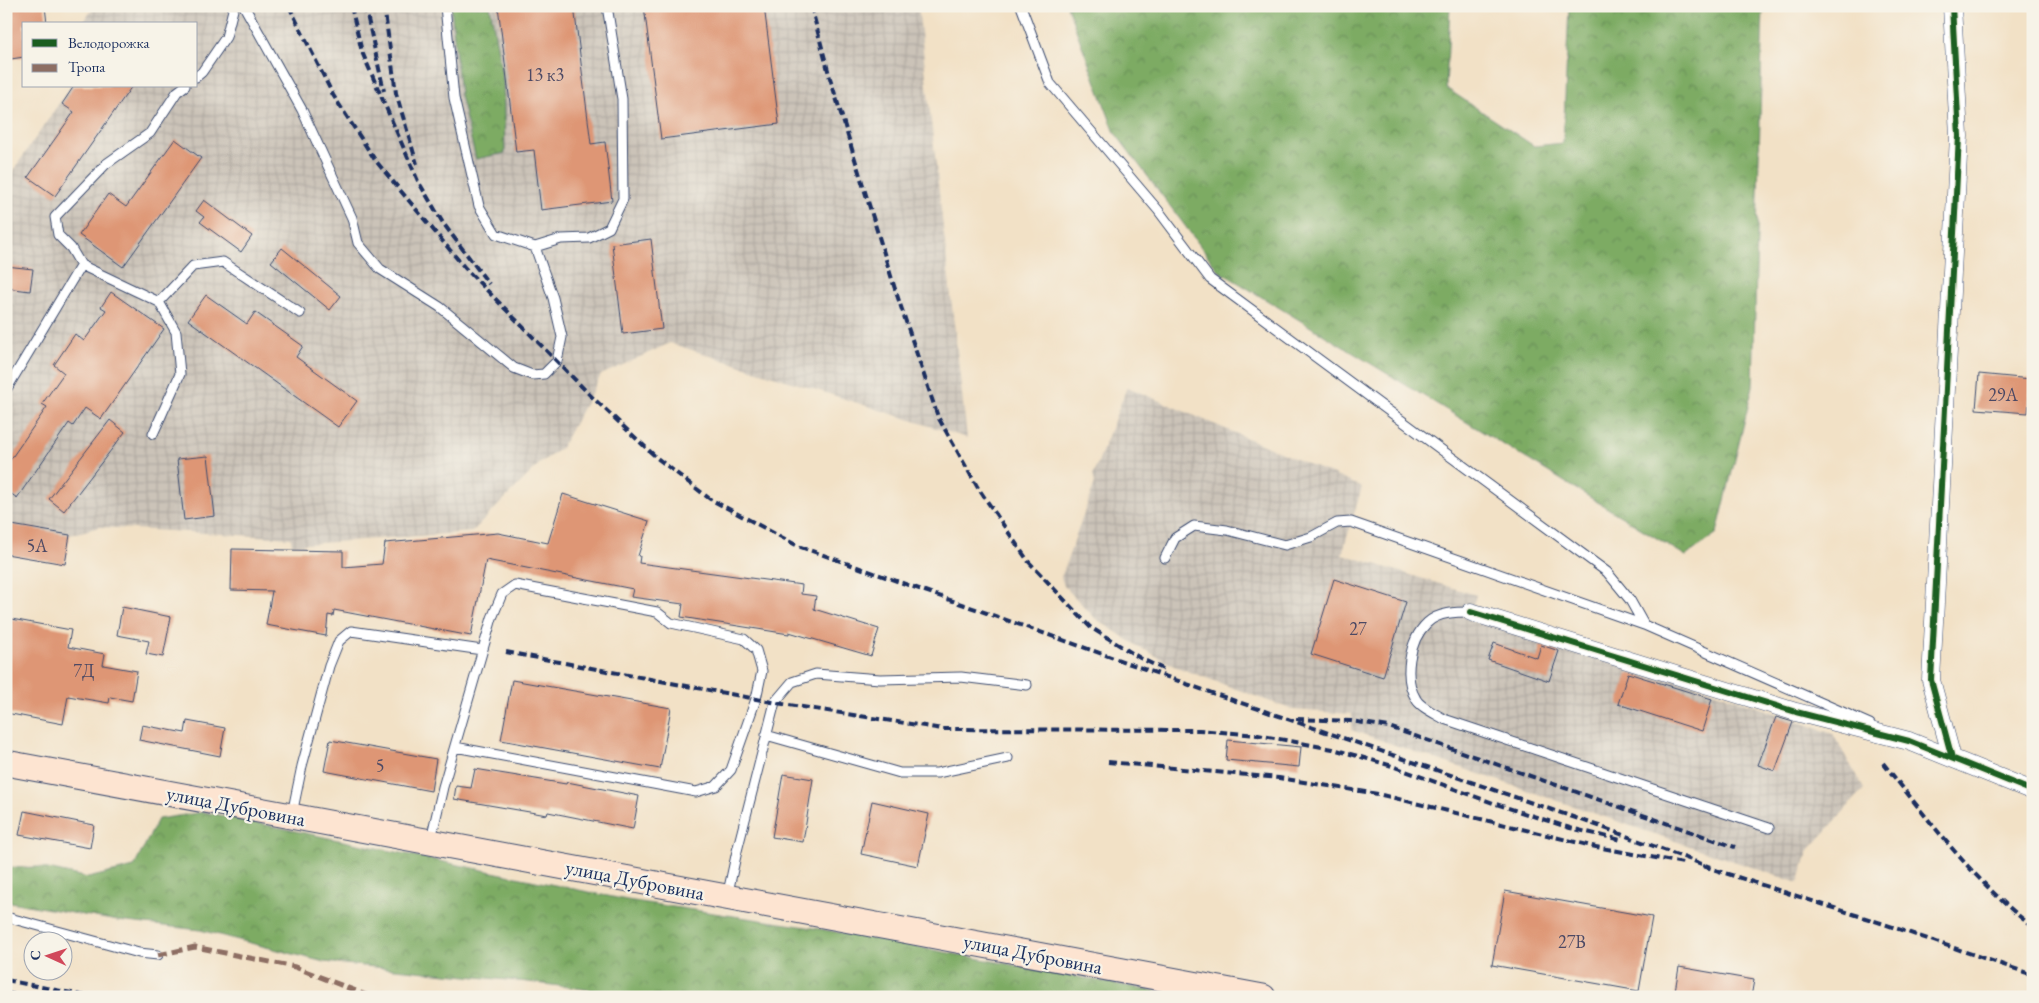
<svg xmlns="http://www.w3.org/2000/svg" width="2039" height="1003" font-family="'EB Garamond',serif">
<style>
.industrial{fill:url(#industrial-grid)}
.forest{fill:url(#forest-crowns);stroke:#4c6d61}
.building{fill:#de9674}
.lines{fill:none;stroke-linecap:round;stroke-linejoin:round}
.service-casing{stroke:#3b4a6e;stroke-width:11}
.minor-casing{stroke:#3b4a6e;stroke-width:19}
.secondary-casing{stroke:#3b4a6e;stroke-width:27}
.service{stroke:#fff;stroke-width:9}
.minor{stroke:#fff;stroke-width:18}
.secondary{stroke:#fde4d1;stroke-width:25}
.rail{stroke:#1b2f5e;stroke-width:4;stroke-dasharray:8 4;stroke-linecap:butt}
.quiet{stroke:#8d6e63;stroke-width:5;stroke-dasharray:10 5;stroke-linecap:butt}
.cycleway-casing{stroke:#f7f3e8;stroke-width:9}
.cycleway{stroke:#1b5e20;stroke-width:6}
.labels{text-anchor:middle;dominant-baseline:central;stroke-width:4.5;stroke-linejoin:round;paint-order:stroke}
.number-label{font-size:18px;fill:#4c4964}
.street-label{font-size:20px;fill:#1b2f5e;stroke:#f7f3e8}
</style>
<defs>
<pattern id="industrial-grid" width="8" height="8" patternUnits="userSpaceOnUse" patternTransform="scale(1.25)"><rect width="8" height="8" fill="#cbc3b8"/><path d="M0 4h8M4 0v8" fill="none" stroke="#aea8a1"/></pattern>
<pattern id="forest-crowns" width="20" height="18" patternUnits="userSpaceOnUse" patternTransform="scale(1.25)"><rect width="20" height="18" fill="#7dab64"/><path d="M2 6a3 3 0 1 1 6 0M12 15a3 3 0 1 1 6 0" fill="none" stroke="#668c56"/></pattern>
</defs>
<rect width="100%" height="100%" fill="#f7f3e8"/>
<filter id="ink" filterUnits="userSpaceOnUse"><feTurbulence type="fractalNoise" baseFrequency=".02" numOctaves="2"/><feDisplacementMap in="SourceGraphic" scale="10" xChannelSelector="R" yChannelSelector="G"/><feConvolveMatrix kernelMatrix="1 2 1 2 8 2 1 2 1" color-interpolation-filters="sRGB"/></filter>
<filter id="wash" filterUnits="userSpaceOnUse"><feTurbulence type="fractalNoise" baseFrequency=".0096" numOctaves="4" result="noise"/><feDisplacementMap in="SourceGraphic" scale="20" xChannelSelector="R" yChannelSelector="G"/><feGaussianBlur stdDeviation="1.12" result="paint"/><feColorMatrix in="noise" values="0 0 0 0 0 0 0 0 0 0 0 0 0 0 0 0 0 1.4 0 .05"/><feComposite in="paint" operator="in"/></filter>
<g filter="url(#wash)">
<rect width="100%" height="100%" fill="#f2e1c6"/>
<path class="industrial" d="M92 6H918L967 438 670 343 601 375 561 448 539 464 472 532 292 545 291 538 99 527 70 535 6 524V181L71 86H196V24H85L83 22 92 10Z
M1127 387 1362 487 1342 554 1476 595 1473 605 1833 734 1864 789 1809 850 1798 883 1351 730 1352 714 1293 710 1174 666 1136 645 1096 619 1064 586 1061 577 1095 483 1093 475Z"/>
<path class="forest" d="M451 6H490L503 81 505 153 476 159 460 95Z
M1067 6H1450L1446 88 1534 146 1563 143 1569 6H1763L1753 386 1717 533 1686 556 1219 271 1115 133Z
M204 812 627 900 820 929 1186 997H647L528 982 324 962 200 930 118 921 10 902 6 881V868L39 867 88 878 134 867 158 819Z"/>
<g id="blocks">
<path class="building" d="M6 6H45L47 24H24V57L11 59Z
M498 6H574L591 144 605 142 612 201 541 210 534 150 516 152Z
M644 6H764L779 124 661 139Z
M74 86H132L55 196 28 177 74 112 62 104Z
M175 139 201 158 123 267 79 235 108 194 126 207Z
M204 200 252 236 241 252 200 222 204 217 196 211Z
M651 239 662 329 623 334 612 244Z
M282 248 341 296 330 310 271 262Z
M6 266 33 269 30 291 6 288Z
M111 292 164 329 101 419 85 408 73 426 69 423 17 498 6 490V466L47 407 42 404 64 373 54 365 75 334 84 341 106 310 101 307Z
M206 295 247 324 255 312 303 346 296 357 357 401 338 427 188 320Z
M1979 374 2031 379 2028 413 1976 409Z
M110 420 125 432 64 511 49 499Z
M208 456 215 516 184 520 177 459Z
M563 494 649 521 638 556H640L639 563 802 585 801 594 816 596 814 609 879 629 871 656 789 632V634L681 617 683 604 631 597 633 589 486 560 471 636 334 610 333 616 328 615 326 636 266 625 272 591 231 590 232 549 343 551V567L382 564 385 543 498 533 548 543Z
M6 524 70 535 65 564 6 554Z
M1334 579 1406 602 1383 677 1311 654Z
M122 607 171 617 163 657 146 654 149 641 117 635Z
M6 618 71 630 68 647 105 654 103 665 137 671 132 701 110 697 109 703 68 696 63 724 6 713Z
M1494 643 1537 658 1541 645 1559 651 1549 681 1488 660Z
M1628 673 1712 699 1702 731 1618 704Z
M512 680 671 708 660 769 501 740Z
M1776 717 1793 722 1775 771 1758 765Z
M187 721 225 728 220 756 139 740 142 725 185 733Z
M330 740 436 759 431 791 324 771Z
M1228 740 1301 747 1299 767 1226 760Z
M475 769 566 784 567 782 639 796 633 829 548 812 547 815 454 799 456 786 471 788Z
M783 774 813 779 803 842 772 837Z
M872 801 929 814 918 866 861 854Z
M24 811 94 825 90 848 19 835Z
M1505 891 1652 917 1639 991 1492 965Z
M1679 967 1754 980 1751 997H1674Z"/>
</g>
</g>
<g filter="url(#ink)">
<use href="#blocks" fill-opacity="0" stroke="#3b4a6e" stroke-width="1"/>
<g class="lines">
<defs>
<path id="service" d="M244 6 302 110 352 218 358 243 380 269 440 307 514 368 532 375 544 374 557 361 562 337 553 298 535 247
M445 6 454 98 479 206 496 234 535 247 561 239 589 238 609 228 623 199 622 99 607 6
M1021 6 1050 83 1158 210 1210 279 1607 572 1630 600 1644 625
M196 77 202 72 226 37 234 6
M81 265 159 302 176 332 180 374 153 434
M159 302 193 266 223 262 300 313
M6 390 81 265 71 248 58 235 55 217 106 164 150 133 177 92 185 86
M1165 558 1175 538 1194 526 1227 530 1285 545 1311 537 1337 523 1351 522 1644 625 1870 724
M1471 612C1457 612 1438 612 1427 623 1409 640 1403 678 1416 699 1420 707 1436 714 1444 719L1769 828
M766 735 900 773H937L1008 758
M292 814 302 766 329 666 339 641 351 631 482 650
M431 839 443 787 492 618 502 594 515 585 657 612 671 623 744 639 756 650 762 671 756 699 731 770 716 786 696 792 455 747
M727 897 737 851 775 702 792 682 816 674 880 679 961 677 1027 685
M6 917 139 953 158 955"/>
<path id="minor" d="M1952 6 1959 136 1931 680 1952 758
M1471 612 1796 712 1909 741 2033 791"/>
<path id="secondary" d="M6 763 1263 997"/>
</defs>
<use href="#service" class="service-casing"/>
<use href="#minor" class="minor-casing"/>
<use href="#secondary" class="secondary-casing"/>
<use href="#service" class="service"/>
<use href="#minor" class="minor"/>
<use href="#secondary" class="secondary"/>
<path class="rail" d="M289 6 333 95 375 160 465 268 590 395 657 458 710 499 798 546 1215 694 1599 826 1710 867
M351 6 362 52 418 181 443 223 489 284
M365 6 384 91
M384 6 396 93 417 164
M811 6 830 78 895 289 938 417 978 488 1028 561 1090 627 1140 658 1163 669
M506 652 783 704 943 729 1199 730 1258 735 1333 749 1389 765 1493 803 1570 828 1621 840
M1296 719 1351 721 1389 727 1735 847
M1108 762 1279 778 1378 794 1596 847 1683 863
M1883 763C1929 820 1974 882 2033 927
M1703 866 1881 923 2033 975
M6 980 91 997
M6 993 26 997"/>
<path class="quiet" d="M158 955 195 947 295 967 371 997"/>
<defs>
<path id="cycleway" d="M1952 6 1959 136 1931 680 1952 758
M1471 612 1796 712 1909 741 2033 791"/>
</defs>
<use href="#cycleway" class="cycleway-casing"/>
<use href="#cycleway" class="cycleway"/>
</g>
</g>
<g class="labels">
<g class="number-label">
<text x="545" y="74">13 к3</text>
<text x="2003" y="394">29А</text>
<text x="37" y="545">5А</text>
<text x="1358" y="628">27</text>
<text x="84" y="670">7Д</text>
<text x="380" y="765">5</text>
<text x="1572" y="941">27В</text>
</g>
<g class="street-label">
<text transform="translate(236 806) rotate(11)">улица Дубровина</text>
<text transform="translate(635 880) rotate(11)">улица Дубровина</text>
<text transform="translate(1033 954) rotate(11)">улица Дубровина</text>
</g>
</g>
<rect width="2039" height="1003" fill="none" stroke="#f7f3e8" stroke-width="25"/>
<rect x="22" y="22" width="175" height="65" fill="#f7f3e8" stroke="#9fa5b1"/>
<rect x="32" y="39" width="25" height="8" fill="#1b5e20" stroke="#9fa5b1"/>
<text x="68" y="48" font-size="15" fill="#1b2f5e">Велодорожка</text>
<rect x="32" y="64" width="25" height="8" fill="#8d6e63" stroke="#9fa5b1"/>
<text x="68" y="72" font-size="15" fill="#1b2f5e">Тропа</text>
<g transform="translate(48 956) rotate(273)"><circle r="24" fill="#f7f3e8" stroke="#9fa5b1"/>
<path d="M0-4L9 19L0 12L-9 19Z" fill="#d1495b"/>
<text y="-8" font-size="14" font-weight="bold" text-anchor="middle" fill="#1b2f5e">С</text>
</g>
</svg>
